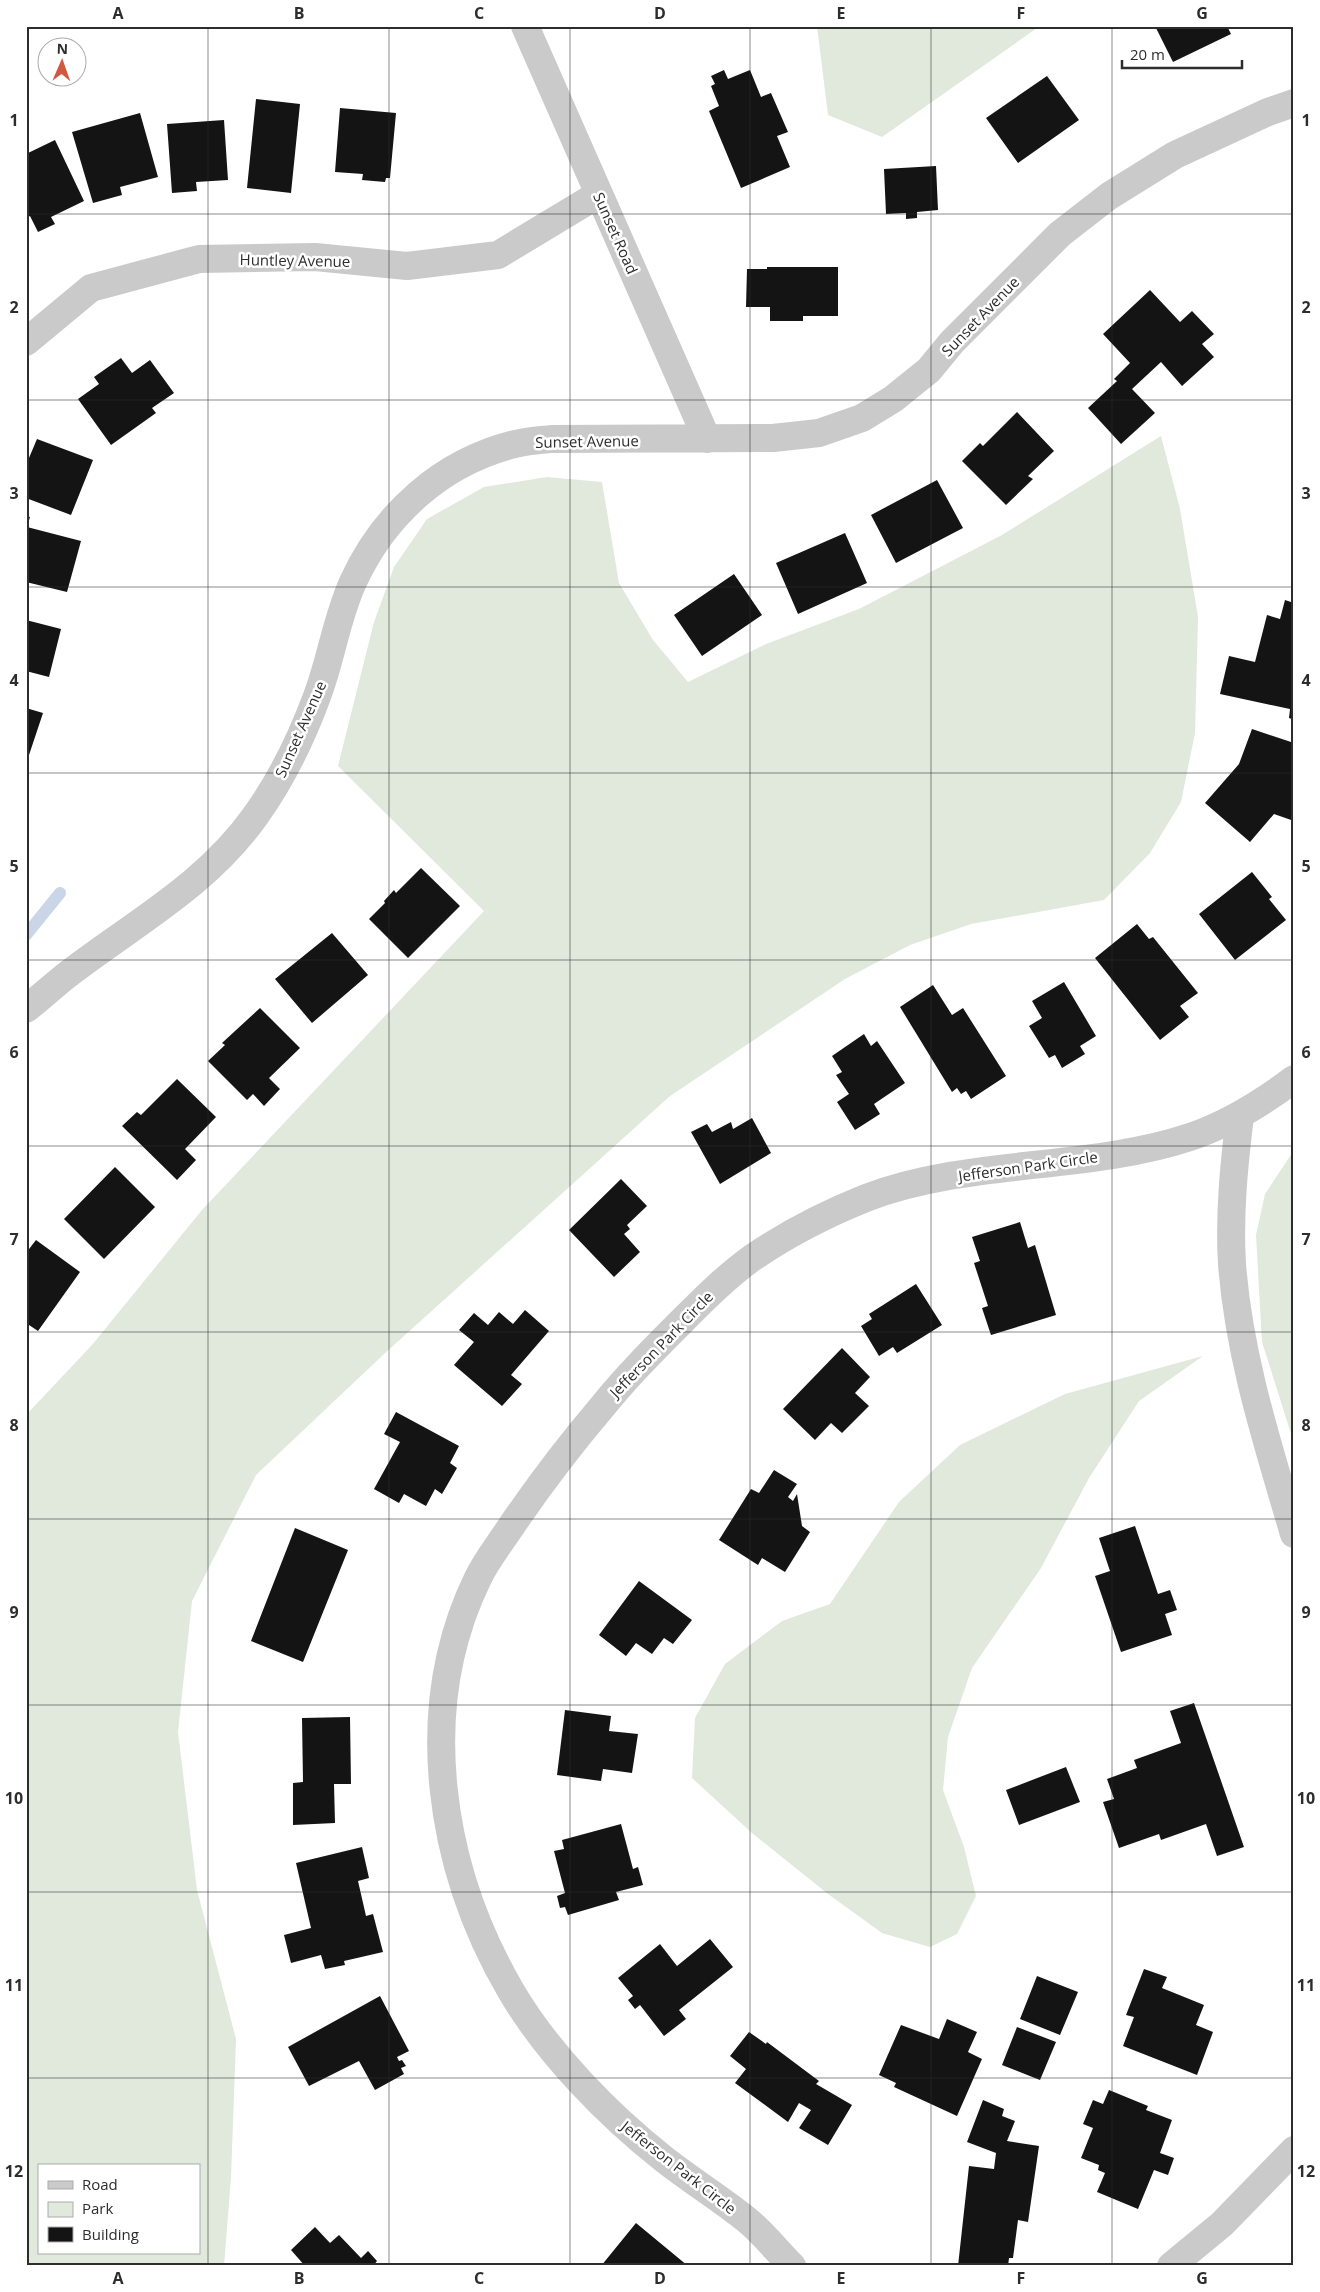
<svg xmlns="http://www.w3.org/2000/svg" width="1320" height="2292" font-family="'Open Sans',sans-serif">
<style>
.green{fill:#e0e9dc;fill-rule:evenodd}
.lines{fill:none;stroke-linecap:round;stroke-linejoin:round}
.stream{stroke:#cad5e7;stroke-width:12}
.building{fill:#141414}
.street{stroke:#cacaca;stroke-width:28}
.grid{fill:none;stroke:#2d2d2d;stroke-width:1;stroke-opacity:0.55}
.labels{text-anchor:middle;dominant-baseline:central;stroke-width:5;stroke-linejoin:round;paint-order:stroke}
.street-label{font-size:15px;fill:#2d2d2d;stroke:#fff}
.neatline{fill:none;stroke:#2d2d2d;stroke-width:2}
.grid-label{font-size:16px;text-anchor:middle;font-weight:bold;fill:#2d2d2d}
</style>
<rect width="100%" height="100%" fill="#fff"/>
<path class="green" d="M817 26H1040L882 137 828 115Z
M1161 436 1180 509 1198 617 1195 733 1181 802 1150 853 1104 900 971 924 910 945 845 979 670 1096 384 1354 256 1475 192 1601 178 1732 197 1890 236 2039 231 2177 224 2266H26V1415L92 1345 202 1210 484 911 338 766 374 622 394 567 427 519 484 487 547 477 602 482 619 583 653 640 688 682 766 644 859 609 1002 535ZM39 2166H199V2253H39Z
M1294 1150V1443L1262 1342 1256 1235 1265 1194Z
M1203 1356 1139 1401 1089 1478 1041 1568 972 1668 948 1737 943 1790 964 1847 976 1896 957 1934 930 1947 882 1933 828 1894 752 1833 692 1778 695 1718 725 1664 782 1621 830 1604 899 1502 960 1445 1065 1394Z"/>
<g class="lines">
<path class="stream" d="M26 935 60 893"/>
</g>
<path class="building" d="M1155 26H1227L1231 34 1173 62Z
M724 70 728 79 750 70 761 97 771 93 788 132 777 136 790 167 741 188 709 111 719 106 711 86 715 84 711 76Z
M1047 76 1079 120 1018 163 986 118Z
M256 99 300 104 291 193 247 188Z
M340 108 396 113 390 178H386L385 182 362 180 363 174 335 172Z
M140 113 158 177 120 187 122 195 93 203 72 132Z
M224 120 228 180 196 182 197 191 172 193 167 124Z
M55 140 84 201 51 217 55 224 38 232 30 216 26 218V154Z
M936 166 938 210 917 212V218L906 219V213L886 214 884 169Z
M767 267H838V316H803V321H770V307H746L747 269H767Z
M1150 290 1180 322 1192 311 1214 334 1202 344 1214 357 1182 386 1161 362 1132 389 1155 413 1121 444 1088 408 1117 381 1114 379 1130 363 1103 334Z
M121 358 132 373 150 360 174 393 152 408 156 413 111 445 78 399 99 384 94 377Z
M1017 412 1054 451 1028 476 1033 479 1006 505 962 461 980 443 983 446Z
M37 439 93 460 71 515 26 498V465Z
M937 480 963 528 896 563 871 515Z
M26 516 30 517 27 527 81 541 67 592 26 582Z
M845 533 867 583 798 614 776 563Z
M734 574 762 615 702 656 674 615Z
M1285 600 1294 603V720L1289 718 1290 709 1220 694 1229 656 1255 662 1267 615 1280 619Z
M26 620 61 629 49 677 26 671Z
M26 708 43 713 27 761H26Z
M1252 729 1294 743V821L1274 814 1250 842 1205 803 1239 764Z
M421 868 460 906 408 958 369 919 385 903 384 901 394 890 396 893Z
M1252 872 1272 897 1269 899 1286 920 1235 960 1199 914Z
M1137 924 1149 939 1153 937 1198 993 1180 1006 1189 1017 1160 1040 1095 958Z
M332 933 368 975 312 1023 275 979Z
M1064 982 1096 1036 1080 1046 1085 1054 1062 1068 1055 1055 1049 1058 1029 1026 1042 1018 1032 1001Z
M933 985 952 1015 963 1008 1006 1076 971 1099 966 1091 961 1094 957 1088 952 1092 900 1007Z
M260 1008 300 1048 269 1078 280 1089 264 1106 253 1094 247 1100 208 1061 225 1045 222 1043Z
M864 1034 871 1046 877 1041 905 1083 874 1104 880 1114 855 1130 837 1102 849 1094 836 1075 842 1072 832 1056Z
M177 1079 216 1117 185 1149 196 1160 177 1180 122 1126 137 1112 141 1115Z
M752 1118 771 1153 720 1184 691 1132 707 1124 712 1132 731 1122 733 1129Z
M115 1167 155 1207 104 1259 64 1219Z
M621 1179 647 1206 627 1225 630 1229 624 1234 640 1252 614 1277 569 1230Z
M1020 1222 1028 1248 1035 1245 1056 1315 991 1335 982 1308 988 1306 974 1263 980 1261 972 1237Z
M36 1240 80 1272 38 1331 26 1323V1253Z
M916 1284 942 1325 897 1353 893 1347 879 1356 861 1326 872 1319 869 1314Z
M525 1310 549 1331 511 1375 522 1384 502 1406 454 1365 474 1342 459 1330 474 1313 488 1325 499 1312 513 1324Z
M842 1348 870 1377 855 1393 869 1406 842 1433 831 1423 815 1440 783 1409Z
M396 1412 459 1446 450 1463 457 1468 442 1494 435 1489 426 1506 404 1494 399 1503 374 1489 400 1442 384 1434Z
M774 1470 797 1484 788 1497 793 1501 797 1494 802 1526 810 1532 785 1572 762 1558 758 1565 719 1540 751 1489 759 1493Z
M1135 1526 1158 1594 1170 1590 1177 1610 1165 1614 1172 1635 1121 1652 1095 1576 1110 1571 1099 1538Z
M295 1528 348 1550 303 1662 251 1641Z
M639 1581 692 1620 673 1644 664 1638 652 1654 636 1643 626 1656 599 1635Z
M1194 1703 1244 1847 1217 1856 1206 1824 1161 1840 1159 1834 1119 1848 1103 1802 1114 1799 1107 1779 1137 1768 1134 1760 1181 1743 1170 1711Z
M565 1710 611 1716 609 1731 638 1734 632 1773 603 1769 601 1781 557 1775Z
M350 1717 351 1784H334L335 1823 293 1825V1783L303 1782 302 1718Z
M1066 1767 1080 1802 1019 1825 1006 1790Z
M621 1824 633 1869 638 1867 643 1885 616 1892 619 1900 568 1915 565 1907 560 1908 557 1896 565 1893 554 1851 564 1849 562 1840Z
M362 1847 369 1878 358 1881 366 1916 373 1914 383 1952 344 1961 345 1965 325 1969 321 1955 291 1963 284 1935 311 1928 296 1863Z
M710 1939 733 1967 679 2010 686 2019 664 2036 640 2005 635 2009 628 2000 633 1996 618 1978 660 1944 677 1966Z
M1144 1969 1167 1977 1162 1988 1204 2005 1196 2025 1213 2032 1197 2075 1123 2046 1134 2017 1126 2015Z
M1037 1976 1078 1992 1060 2035 1020 2019Z
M380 1996 409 2051 397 2057 399 2061 402 2060 406 2066 401 2068 404 2074 375 2090 359 2061 309 2086 288 2047Z
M947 2019 977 2032 968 2052 982 2059 957 2116 894 2087 896 2083 879 2075 901 2025 939 2039Z
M1017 2027 1056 2042 1040 2080 1002 2065Z
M749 2032 766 2044 767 2042 819 2081 816 2084 852 2105 828 2145 799 2128 811 2110 799 2103 788 2122 735 2083 746 2069 730 2056Z
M1109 2090 1148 2106 1146 2110 1172 2120 1160 2153 1174 2158 1168 2175 1154 2170 1138 2209 1097 2192 1105 2173 1098 2170 1099 2165 1081 2158 1093 2128 1083 2124 1093 2100 1103 2104Z
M983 2100 1004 2109 1002 2116 1015 2121 1007 2141 1039 2146 1028 2222 1018 2220 1013 2258H1009L1008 2266H958L969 2166 994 2169 996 2153 967 2142Z
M636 2223 688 2266H601Z
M315 2227 330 2243 339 2235 361 2258 368 2251 377 2261 373 2266H305L291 2250Z"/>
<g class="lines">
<path class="street" d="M525 26 707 439
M26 342 91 288 199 259 315 257 407 266 498 255 599 194
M26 1009C40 998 53 986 67 975 133 924 207 885 256 815 281 780 301 739 316 699 331 661 336 619 353 582 384 514 442 462 515 444 527 441 540 440 552 439L773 438 819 433 862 418 893 399 929 370 952 342 1060 234 1109 196 1175 155 1268 112 1294 103
M1240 1116C1234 1165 1229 1214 1232 1264 1239 1357 1268 1445 1294 1534
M792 2266C777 2251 763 2233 747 2220 721 2199 692 2181 665 2160 608 2115 548 2054 511 1991 439 1868 414 1709 478 1578 486 1561 498 1546 508 1531 537 1488 568 1447 602 1407 627 1376 655 1348 683 1320 705 1298 727 1276 752 1258 787 1234 826 1214 866 1198 967 1159 1088 1171 1190 1137 1229 1124 1262 1103 1294 1079
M1171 2266 1222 2224 1294 2150"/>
</g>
<path class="grid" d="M208 26V2266M389 26V2266M570 26V2266M750 26V2266M931 26V2266M1112 26V2266M26 214H1294M26 400H1294M26 587H1294M26 773H1294M26 960H1294M26 1146H1294M26 1332H1294M26 1519H1294M26 1705H1294M26 1892H1294M26 2078H1294"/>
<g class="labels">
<g class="street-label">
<text transform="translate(616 233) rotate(66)">Sunset Road</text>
<text transform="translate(295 260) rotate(1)">Huntley Avenue</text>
<text transform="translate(980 316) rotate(-46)">Sunset Avenue</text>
<text transform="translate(587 441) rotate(-1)">Sunset Avenue</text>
<text transform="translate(300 729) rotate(-66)">Sunset Avenue</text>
<text transform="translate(1028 1166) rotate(-8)">Jefferson Park Circle</text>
<text transform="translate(661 1344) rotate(-46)">Jefferson Park Circle</text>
<text transform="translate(679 2167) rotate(38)">Jefferson Park Circle</text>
</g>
</g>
<rect width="1320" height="2292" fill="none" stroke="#ffffff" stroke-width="55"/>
<rect x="38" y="2164" width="162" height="90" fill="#ffffff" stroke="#ababab"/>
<rect x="48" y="2181" width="25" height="8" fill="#cacaca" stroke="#ababab"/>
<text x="82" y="2190" font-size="15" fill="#2d2d2d">Road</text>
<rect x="48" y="2202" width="25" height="15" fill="#e0e9dc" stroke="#ababab"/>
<text x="82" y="2214" font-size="15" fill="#2d2d2d">Park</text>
<rect x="48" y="2227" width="25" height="15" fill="#141414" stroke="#ababab"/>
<text x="82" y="2240" font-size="15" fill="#2d2d2d">Building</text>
<g transform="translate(62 62) rotate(2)"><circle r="24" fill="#ffffff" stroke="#ababab"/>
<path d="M0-4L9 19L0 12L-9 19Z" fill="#d25941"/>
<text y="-8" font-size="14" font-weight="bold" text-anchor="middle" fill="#2d2d2d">N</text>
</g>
<path d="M1122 60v8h120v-8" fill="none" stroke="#2d2d2d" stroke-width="2.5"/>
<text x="1130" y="60" font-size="15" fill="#2d2d2d" stroke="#ffffff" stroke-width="4" paint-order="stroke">20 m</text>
<rect x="28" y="28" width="1264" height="2236" class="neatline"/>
<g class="grid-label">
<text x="118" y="19">A</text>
<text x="299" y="19">B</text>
<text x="479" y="19">C</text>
<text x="660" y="19">D</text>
<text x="841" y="19">E</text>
<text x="1021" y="19">F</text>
<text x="1202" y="19">G</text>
<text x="14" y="126">1</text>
<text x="1306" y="126">1</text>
<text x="14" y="313">2</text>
<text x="1306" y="313">2</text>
<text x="14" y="499">3</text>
<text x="1306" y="499">3</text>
<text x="14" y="686">4</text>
<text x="1306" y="686">4</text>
<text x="14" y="872">5</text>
<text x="1306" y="872">5</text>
<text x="14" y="1058">6</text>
<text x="1306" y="1058">6</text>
<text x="14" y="1245">7</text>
<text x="1306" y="1245">7</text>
<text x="14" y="1431">8</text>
<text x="1306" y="1431">8</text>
<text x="14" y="1618">9</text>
<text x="1306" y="1618">9</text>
<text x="14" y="1804">10</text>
<text x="1306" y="1804">10</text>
<text x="14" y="1991">11</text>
<text x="1306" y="1991">11</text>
<text x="14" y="2177">12</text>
<text x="1306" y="2177">12</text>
<text x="118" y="2284">A</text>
<text x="299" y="2284">B</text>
<text x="479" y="2284">C</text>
<text x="660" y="2284">D</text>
<text x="841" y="2284">E</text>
<text x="1021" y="2284">F</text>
<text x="1202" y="2284">G</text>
</g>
</svg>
